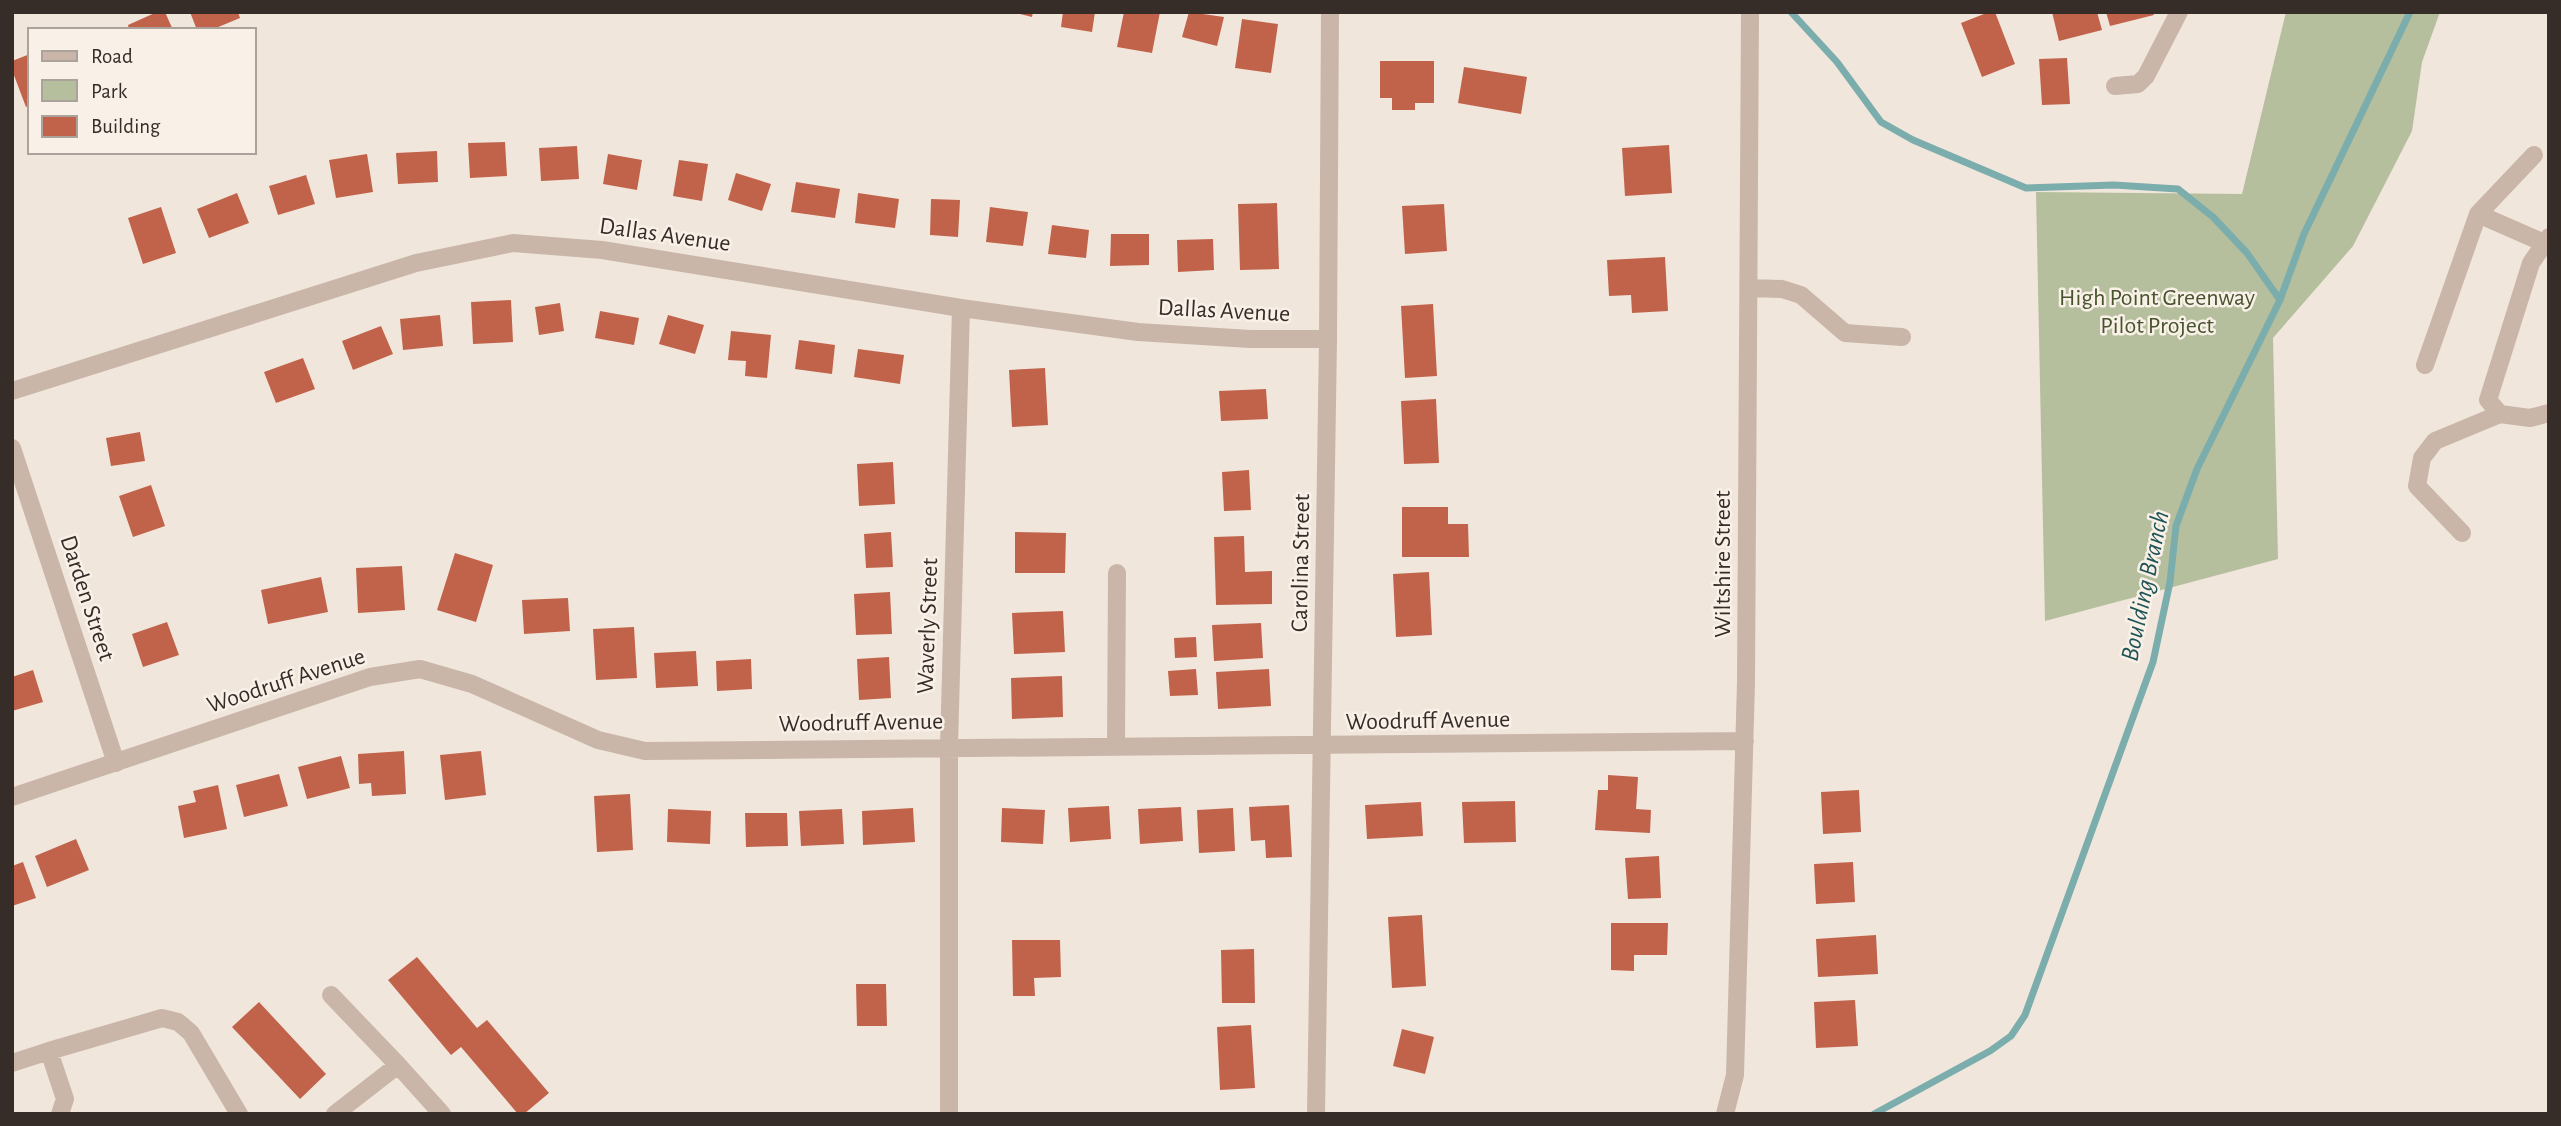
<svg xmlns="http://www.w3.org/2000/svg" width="2561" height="1126" font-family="'Alegreya Sans',sans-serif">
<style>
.green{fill:#b5bf9d}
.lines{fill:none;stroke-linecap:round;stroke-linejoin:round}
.stream{stroke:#7cadad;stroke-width:7}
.building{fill:#c1634a}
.minor{stroke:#c9b6a9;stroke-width:18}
.labels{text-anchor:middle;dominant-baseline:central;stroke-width:5;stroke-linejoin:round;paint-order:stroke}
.street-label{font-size:24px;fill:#362c28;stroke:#f9f1e8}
.park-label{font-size:24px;fill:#47532d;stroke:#f9f1e8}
.water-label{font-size:26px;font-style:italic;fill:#1f5456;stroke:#f9f1e8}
</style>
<rect width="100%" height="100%" fill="#f1e6dc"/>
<path class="green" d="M2286 12H2440L2422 62 2412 131 2353 246 2273 338 2278 559 2045 621 2036 192 2242 194Z"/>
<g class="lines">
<path class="stream" d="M1791 12 1837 62 1881 122 1913 140 2026 188 2114 185 2178 189 2213 217 2247 253 2280 300
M1874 1114 1990 1051 2011 1036 2025 1015 2153 662 2170 582 2176 526 2197 469 2280 300 2304 234 2410 12"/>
</g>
<path class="building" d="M157 12H165L173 30H129L128 25Z
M190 12H238L240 18 211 30H197Z
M1012 12H1033L1032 17Z
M1063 12H1095L1092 32 1061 27Z
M1124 12H1160L1152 53 1117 47Z
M1189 12 1224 17 1217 46 1182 37Z
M1989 12H1995L2015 64 1982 77 1961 23Z
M2052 12H2097L2102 30 2059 41Z
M2106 12H2153L2154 15 2110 26Z
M1242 19 1278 24 1271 73 1235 68Z
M30 54V105L26 107 12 70V61Z
M2067 58 2070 104 2042 105 2039 59Z
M1380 61H1434V103H1415V110H1392V98H1380Z
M1464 67 1527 77 1521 114 1458 103Z
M505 142 507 176 470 178 468 143Z
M1669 145 1672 193 1625 196 1622 148Z
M577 146 579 179 541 181 539 148Z
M437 151 438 182 398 184 396 153Z
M367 154 373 192 336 198 329 160Z
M608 154 642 160 637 190 603 184Z
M679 160 708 164 702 201 673 196Z
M736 173 771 184 762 211 728 200Z
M306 175 315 204 278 215 269 186Z
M796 182 840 189 835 218 791 212Z
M237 193 249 223 209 238 197 209Z
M858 193 899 199 895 228 855 223Z
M931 199 960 200 958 237 930 235Z
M1277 203 1279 269 1240 270 1238 204Z
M1444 204 1447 251 1405 254 1402 206Z
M161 207 176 253 143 264 128 218Z
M990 207 1028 212 1023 246 986 242Z
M1052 225 1089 230 1086 258 1048 254Z
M1111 234H1149V265L1110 266Z
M1213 239 1214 270 1178 272 1177 240Z
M1665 257 1668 311 1632 313 1631 295 1609 296 1607 260Z
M511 300 513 342 473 344 471 302Z
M560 303 564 331 539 335 535 307Z
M1433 304 1437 376 1405 378 1401 306Z
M600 311 639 318 634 345 595 338Z
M440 315 443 346 403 350 400 319Z
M668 315 704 325 695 354 659 344Z
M381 326 393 354 353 370 342 341Z
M731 331 771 335 767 378 745 376 746 361 728 360Z
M799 340 835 345 832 374 795 369Z
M858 349 904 355 900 384 854 377Z
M303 358 315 389 276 403 264 372Z
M1045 368 1048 425 1012 427 1009 370Z
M1266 389 1268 419 1221 421 1219 391Z
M1436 399 1439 463 1404 464 1401 401Z
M140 432 145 461 111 466 106 438Z
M893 462 895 504 859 506 857 464Z
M1249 470 1251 510 1224 511 1222 472Z
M151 485 165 526 133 537 119 496Z
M1402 507H1448V524H1468L1469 557H1402Z
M891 532 893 567 866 568 864 534Z
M1015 532 1066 533 1065 573H1015Z
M1244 536 1245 572 1272 571V604L1216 605 1214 537Z
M455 553 493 565 476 622 437 610Z
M402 566 405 610 358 613 356 568Z
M1429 572 1432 635 1396 637 1393 574Z
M321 577 328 612 268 624 261 590Z
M890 592 892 634 856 635 854 594Z
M568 598 570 631 524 634 522 600Z
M1063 611 1065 652 1014 654 1012 613Z
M167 622 179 655 143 667 132 634Z
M1261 623 1263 658 1214 661 1212 625Z
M634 627 637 678 596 680 593 629Z
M1196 637 1197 657 1175 658 1174 638Z
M696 651 698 686 656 688 654 653Z
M889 657 891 698 859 700 857 659Z
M751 659 752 689 717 691 716 661Z
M1196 669 1198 695 1170 696 1168 671Z
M1269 669 1271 706 1218 709 1216 672Z
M33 670 43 702 12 711V677Z
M1062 676 1063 717 1012 719 1011 678Z
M404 751 406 794 372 796 371 783 359 784 358 754Z
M481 751 486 795 445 800 440 755Z
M341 756 350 788 307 799 298 767Z
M279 774 288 806 244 817 236 785Z
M1608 775 1638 777 1636 809 1651 810 1650 833 1595 830 1598 790H1608Z
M218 785 227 829 184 838 178 806 196 802 193 791Z
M1859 790 1861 832 1823 834 1821 792Z
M630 794 633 850 597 852 594 796Z
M1515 801 1516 842 1464 843 1462 802Z
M1421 802 1423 836 1367 839 1365 805Z
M1289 805 1292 857 1266 858 1265 840 1251 841 1249 807Z
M1109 806 1111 839 1070 842 1068 808Z
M1181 807 1183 841 1140 844 1138 809Z
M913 808 915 842 863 845 862 811Z
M1002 808 1045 810 1043 844 1001 842Z
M1233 808 1235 851 1199 853 1197 810Z
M668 809 711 811 710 844 667 842Z
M842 809 844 844 801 846 799 811Z
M745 813H787L788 846 746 847Z
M76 839 89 870 47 887 35 856Z
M1659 856 1661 898 1628 899 1625 858Z
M23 862 36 898 12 906V866Z
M1853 862 1855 902 1816 904 1814 864Z
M1422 915 1426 986 1392 988 1388 917Z
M1611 923H1668L1667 955H1634V971L1611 970Z
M1876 935 1878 974 1818 977 1816 939Z
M1012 940H1060L1061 977 1034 978 1035 996H1013Z
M1254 949 1255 1003H1222L1221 950Z
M417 957 477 1028 487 1020 549 1093 524 1114H518L461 1047 451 1055 388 980Z
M856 984H886L887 1026H857Z
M1855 1000 1858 1046 1816 1048 1814 1002Z
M259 1002 326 1074 300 1099 232 1027Z
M1251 1025 1255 1088 1220 1090 1217 1027Z
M1402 1029 1434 1037 1425 1074 1393 1066Z"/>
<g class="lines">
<path class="minor" d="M2115 86 2138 84 2146 76 2179 12
M2534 155 2478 214 2544 243
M2549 237 2531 263 2488 400 2500 414 2530 418 2549 413
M1749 288 1782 289 1801 295 1845 333 1902 337
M2425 365 2478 214
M12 391 416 263 513 243 602 250 961 308 1138 332 1250 339H1328
M12 448 116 763
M2462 533 2417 486 2422 458 2435 441 2500 414
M1116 746 1117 573
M12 797 370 677 420 669 472 684 598 740 645 751 1745 741
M331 995 398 1065
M12 1063 49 1051
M60 1114 65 1099 49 1051 162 1018 178 1022 191 1033 239 1114
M335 1114 398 1065 442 1114
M949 1114V746L961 308
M1316 1114 1328 339 1330 12
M1725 1114 1735 1075 1746 682 1750 12"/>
</g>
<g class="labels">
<g class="street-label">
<text transform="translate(665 235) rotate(8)">Dallas Avenue</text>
<text transform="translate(1224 311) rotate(3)">Dallas Avenue</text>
<text transform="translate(1301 563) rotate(-89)">Carolina Street</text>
<text transform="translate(1723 564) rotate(-90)">Wiltshire Street</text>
<text transform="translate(87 598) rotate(72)">Darden Street</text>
<text transform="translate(928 626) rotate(-88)">Waverly Street</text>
<text transform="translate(286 681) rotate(-18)">Woodruff Avenue</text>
<text transform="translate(1428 721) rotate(-1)">Woodruff Avenue</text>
<text transform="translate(861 723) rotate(-1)">Woodruff Avenue</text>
</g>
<g class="park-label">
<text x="2157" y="298">High Point Greenway<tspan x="2157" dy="28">Pilot Project</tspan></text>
</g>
<g class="water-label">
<text transform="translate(2145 586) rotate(-78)">Boulding Branch</text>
</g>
</g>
<rect width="2561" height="1126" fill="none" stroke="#362c28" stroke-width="28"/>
<rect x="28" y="28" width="228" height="126" fill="#f9f1e8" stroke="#aba29b" stroke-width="2"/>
<rect x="42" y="51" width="35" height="10" fill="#c9b6a9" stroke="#aba29b" stroke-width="2"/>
<text x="91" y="63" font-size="21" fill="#362c28">Road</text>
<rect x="42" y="80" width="35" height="21" fill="#b5bf9d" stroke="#aba29b" stroke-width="2"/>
<text x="91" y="98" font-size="21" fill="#362c28">Park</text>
<rect x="42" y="116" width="35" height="21" fill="#c1634a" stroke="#aba29b" stroke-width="2"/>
<text x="91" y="133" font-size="21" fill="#362c28">Building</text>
</svg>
